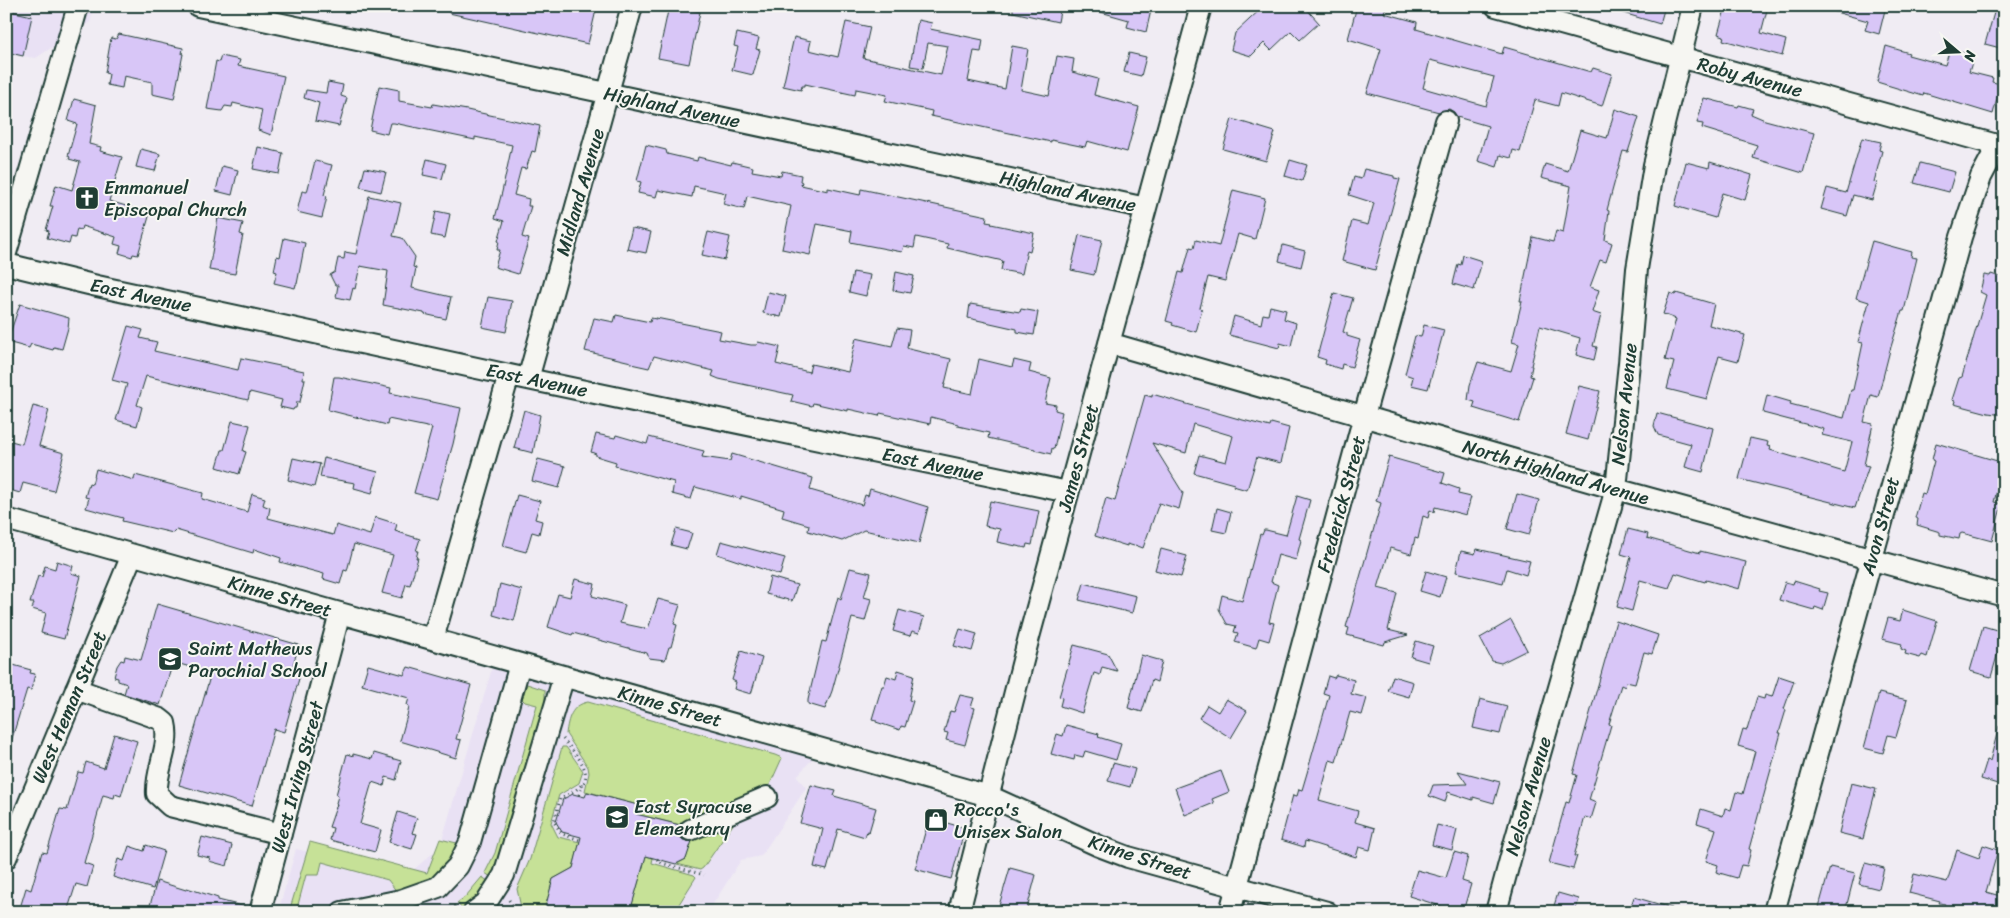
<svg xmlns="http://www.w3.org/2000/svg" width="2010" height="918" font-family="Sriracha,sans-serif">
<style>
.built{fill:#e9e1f4}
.green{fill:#c6e197;stroke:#728f66}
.building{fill:#d8c6f7;stroke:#1f3d34;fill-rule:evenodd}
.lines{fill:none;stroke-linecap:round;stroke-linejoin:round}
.minor-casing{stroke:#1f3d34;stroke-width:24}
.path{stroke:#1f3d34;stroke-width:3;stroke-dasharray:1 4;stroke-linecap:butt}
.minor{stroke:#f6f6f2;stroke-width:20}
.labels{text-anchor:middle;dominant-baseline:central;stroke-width:4;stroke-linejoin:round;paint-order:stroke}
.street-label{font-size:19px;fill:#1f3d34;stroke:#f6f6f2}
.poi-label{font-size:19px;fill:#1f3d34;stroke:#f6f6f2;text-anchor:start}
</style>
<rect width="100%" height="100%" fill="#f0ecf3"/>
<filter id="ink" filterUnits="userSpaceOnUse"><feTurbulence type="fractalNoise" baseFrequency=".02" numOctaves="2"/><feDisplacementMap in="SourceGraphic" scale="10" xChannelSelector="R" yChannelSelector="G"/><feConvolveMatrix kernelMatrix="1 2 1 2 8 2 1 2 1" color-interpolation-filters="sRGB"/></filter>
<g filter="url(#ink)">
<path class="built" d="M6 6H94L90 22 36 58 6 54Z
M493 665 744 738 815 756 797 776 806 788 761 856 741 860 708 912H278L296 849 406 876 440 847Z"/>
<path class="green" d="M527 684 545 690V702L504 848 491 877 485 873 495 853 537 705 525 702 522 699Z
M588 702 775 755 782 758 768 789 688 827 636 814 638 805 585 791 589 773 588 767 566 734C568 719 571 705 588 702Z
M562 747H566L583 771 579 783 559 795 551 823 558 837 580 842 573 868 553 879 544 912H522L517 889 530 859Z
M727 820 734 823 703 868 700 870 677 864 686 859 693 835Z
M440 839 461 844 459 849 438 875 429 881 397 892 388 880 322 862 319 875H306L296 912H289L310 842 427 873Z
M646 856 653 858 652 863 694 875 696 877 674 912H637V905L632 904Z
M482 877 488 881 477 896 462 909 457 903 466 896Z"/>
<path class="building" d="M449 6H597L588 44 449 13Z
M669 6 700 12 689 64 658 58Z
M1013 6H1061L1058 22 1013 12Z
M1097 6H1152L1146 32 1127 27 1129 20 1097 11Z
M1264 6H1304L1319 23 1300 40 1291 31 1271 50 1264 43 1251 56 1231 50 1235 33Z
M1357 6H1386L1384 13 1417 22 1416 29 1502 54 1504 47 1591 72 1593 68 1612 74 1602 106 1561 93 1558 106 1535 100 1520 152 1513 150 1511 158 1500 155 1497 167 1478 161 1488 126 1457 117 1454 112 1449 109 1439 112 1367 93 1381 49 1348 39ZM1430 60 1494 77 1486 106 1423 88Z
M1614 6H1665L1660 24 1613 10Z
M1726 6H1768L1761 33 1786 40 1782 56 1723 40 1724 36 1718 34Z
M1832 6H1886L1879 34 1865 30 1868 21 1832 11Z
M1996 6H2004V49L1985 44Z
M6 10 32 16 23 56 6 52Z
M918 20 932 23 930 29 983 40 981 52 974 51 968 81 1005 89 1012 46 1028 49 1021 90 1049 96 1057 56 1074 59 1072 72 1098 79 1094 95 1139 107 1127 152 1087 141 1085 147 1051 140V142L931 116 932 111 885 101 887 95 856 89 855 95 805 84V86H802L801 90 783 86 794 37 811 41 809 50 838 57 846 22 870 27 863 58 941 75 948 46 928 43 923 68 910 66Z
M737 33 759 38 756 49 760 50 753 75 732 70 738 47 734 46Z
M119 34 183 48 182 54H183L174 99 152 94V82L124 76 122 88 107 85 109 74 105 73 111 38 116 39Z
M1886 46 1909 53 1908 55 1945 65 1950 49 1974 56 1969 72 1993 78 1992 82 2001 84 1993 114 1924 93 1923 96 1877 82Z
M1129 53 1146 57 1141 76 1124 72Z
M221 56 240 60 238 66 284 76 271 135 258 130 262 110 233 103 232 107 225 106 222 111 207 109 216 61 219 62Z
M328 82 343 85 341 96 347 98 339 126 315 121 319 103 304 98 306 90 326 93Z
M379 86 399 90V101L432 107 433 104 467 110 540 126 535 152 532 151 526 169 521 168 514 195 529 199 528 206H531L522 237 529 239 518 274 495 267 500 250H497L499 241H498L504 221 495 218 502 192 512 145 475 137V140L394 123H390L387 134 370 130Z
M1704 98 1738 107 1739 105 1753 109 1751 114 1765 120 1814 133 1803 173 1753 158 1757 145 1702 128 1703 124 1697 123Z
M74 99 96 105 89 144 101 147 100 151 122 157 109 201 150 213 138 255 133 254 132 257 119 253 121 246 114 244 116 237 82 226 81 230 77 229 75 238 71 237 69 244 47 238 49 231 46 230 53 206H50L56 185 72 190 80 162 69 159 70 157 68 156 77 124 68 121Z
M1615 109 1639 117 1628 152 1623 151 1607 210 1609 211 1605 240 1612 243 1606 262 1600 260 1590 287 1599 290 1592 312 1601 315 1593 346 1597 347 1594 360 1576 355 1580 338 1540 326 1531 366H1532L1530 376 1533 377 1519 422 1473 408 1475 402 1468 400 1470 385 1478 362 1511 371 1519 344 1512 342 1522 301H1520L1533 237 1553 242 1556 231 1563 233 1571 186 1541 178 1545 164 1568 171 1580 130 1607 138Z
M1232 119 1275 132 1266 161 1223 149Z
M1862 138 1881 142 1879 150 1882 151 1874 182 1877 183 1872 200 1853 195 1847 216 1821 209 1827 188 1846 193Z
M646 145 666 150 667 154 697 161 698 157 731 165 732 162 753 167 752 171 781 176 782 171 801 175 800 181 802 182 801 185 828 191V188L860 195 861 189 987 216 986 222 992 223 991 224 1034 233 1030 251 1027 250 1022 274 1001 270 1003 261 947 248 948 244 916 237 914 248 904 246 902 252 850 242 852 231 817 224 810 255 782 249 791 206 747 196 744 209 723 204 726 193 694 186 692 197 658 190 656 197 638 193 641 182 637 181Z
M258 147 283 153 279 174 253 169Z
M141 149 160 154 155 171 136 167Z
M427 159 446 164 442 179 423 175Z
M1290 160 1307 165 1302 181 1285 176Z
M315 161 332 165 324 195 327 196 322 218 297 212 302 191 307 192Z
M1686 162 1709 168 1710 162 1752 175 1745 200 1722 193 1715 218 1675 206Z
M1920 163 1955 172 1949 192 1914 183Z
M222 166 238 170 232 195 216 191Z
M365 168 386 172 381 192 360 187Z
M1364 169 1394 176V178L1400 179 1375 270 1342 261 1352 221 1368 225 1374 203 1349 195 1354 177 1361 179Z
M1233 190 1265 198 1255 239 1238 234 1225 281 1208 277 1200 308 1202 309 1196 332 1172 325 1173 323 1166 321 1179 272 1183 273 1190 247 1194 248 1196 240 1219 246Z
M369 196 401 203 393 236 402 238 415 257 413 267 416 268 412 288 451 297 446 319 424 314V313L383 305 388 271 360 266 355 289 353 288 350 300 336 297 338 285H335L330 275 335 272 338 258 344 259 345 252 356 254Z
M436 211 450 214 445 238 431 235Z
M218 218 243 223 240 234 243 235 235 274 209 270Z
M632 228 651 232 646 253 627 249Z
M708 232 730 237 725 260 702 255Z
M1079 235 1102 240 1094 275 1071 270Z
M284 238 305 243 297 284H296L295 288 274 283 277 272 274 271 277 256 280 257Z
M1872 241 1912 252 1911 257 1917 258 1904 311H1902L1890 350 1878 397 1871 395 1864 422 1873 424 1864 465 1869 466 1855 508 1739 479 1750 438 1768 442 1767 446 1771 447 1770 450 1844 472 1852 442 1822 435 1824 429 1763 413 1767 395 1791 402 1790 404 1844 418 1851 390H1853L1863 343 1858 342 1869 302 1856 298Z
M1283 245 1305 251 1301 267 1279 261Z
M1463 255 1482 261 1474 290 1453 284 1458 264 1461 265Z
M853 272 870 275 866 296 849 292Z
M896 272 914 276 910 293 893 290Z
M1991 274 2004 278V415L1988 413 1954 404 1955 401 1952 400 1959 378 1962 377 1986 295 1980 292 1984 275 1990 276Z
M768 292 786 296 781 317 763 313Z
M1334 293 1353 298 1343 332 1347 333V336L1360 340 1352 367 1342 364 1341 369 1325 364 1326 360 1317 357Z
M1670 293 1675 295 1676 293 1714 304 1709 325 1745 335 1738 361 1719 356 1707 399 1667 389 1674 362 1665 360 1676 319 1663 314Z
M488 297 512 301 506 332 482 327Z
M20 304 69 318 68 328 62 349 54 347 53 350 31 344 29 348 7 342Z
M970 304 1020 312 1021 309 1038 312 1034 335 1017 332V329L968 318Z
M1270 306 1286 310 1284 319 1296 323 1291 346 1280 343 1279 348 1229 335 1234 316 1261 324 1263 314 1268 315Z
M616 315 650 322 651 318 656 319V318L721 331 719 339 751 345H757L758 342 780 347 776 364 809 372 811 364 848 372 856 338 892 346 897 328 910 330 907 348 909 349 951 359 944 388 972 394 979 359 1012 367 1014 360 1031 364 1029 372 1051 378 1045 403 1056 405 1055 410 1062 412 1054 449 1052 448 1051 454 1035 450V449L988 438 989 433 958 426V424L931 417 930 424 880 413 879 416 848 409V411L813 403 812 406 791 401 793 395 719 379 712 376 714 371 654 356 649 368 631 364V362L585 351 594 318 614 322Z
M1424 325 1444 330 1428 389 1411 385 1413 377 1405 374 1415 336 1421 337Z
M128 326 143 330 140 338 157 342 154 351 238 370 241 358 304 371 303 379H305L300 402H297L296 408H294L293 410 280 407 282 400 250 392 248 400 146 376 137 405 142 407 137 426 116 420 127 384 112 380Z
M334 377H339L391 388 390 393 461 408 453 444 437 499 414 493 432 428 388 419 387 425 328 410Z
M1579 386 1600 391 1588 440 1566 434Z
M1152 394 1239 419 1270 427 1271 423 1289 428 1281 463 1257 457 1247 490 1233 486 1234 484 1194 473 1199 455 1226 462 1233 436 1193 424 1186 453 1152 443 1183 493 1179 509 1159 503 1143 548 1135 545 1134 546 1127 544V546L1095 536 1106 498 1115 501 1145 395 1152 397Z
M33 406 49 410 39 446 64 453 54 491 23 483 20 493 6 489V473L10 460 6 459 11 441 22 444Z
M524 410 540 415 533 453 514 448Z
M1657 413 1713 428 1703 472 1685 467 1691 444 1658 435 1654 426Z
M232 421 250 425 243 451 246 452 239 474 217 467 222 450H224Z
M596 434 615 438 616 435 647 444 649 437 704 451 702 457 730 461 732 454 813 478 810 490 862 505 865 495 868 496 870 489 928 507 919 543 864 530 842 541 808 531 809 525 782 517 784 509 741 496V499L695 487 691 499 672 494 674 482 615 466 616 462 596 456V454L591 452Z
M1936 443 2004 463 1994 502 2002 504 1992 541 1962 533 1960 534 1959 539 1940 535V532L1917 525 1918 519 1915 518 1922 493 1925 494 1934 461 1932 460Z
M1389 457 1445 473 1442 483 1459 489 1458 494 1471 497 1466 515 1435 507 1434 512 1430 510 1428 518 1423 516 1418 539 1415 538 1411 554 1390 548 1378 588 1397 593 1388 630 1408 635 1385 642 1384 645 1347 635 1349 628 1346 627 1381 503 1376 501Z
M293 458 320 464 314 487 288 480Z
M324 458 378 472 372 493 354 488 355 483 320 477Z
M538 459 565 466 559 488 532 481Z
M96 469 134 480 135 475 203 493 202 499 247 512 252 494 265 498 263 505 270 508 268 518 333 535 336 525 370 535 375 517 397 524 395 531 420 539 416 551H418L416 558H418L410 585 406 584 402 598 382 593 393 555 354 544 347 571 344 570 340 584 323 579 324 574 280 562 281 558 254 549 253 553 176 530 173 533 122 521 123 518 86 508 89 498 85 497 89 483 92 484Z
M1517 494 1539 500 1529 535 1507 529Z
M517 495 540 501 535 519 542 521 539 534 532 532 526 552 503 546Z
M1297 496 1310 500 1299 539 1301 540 1296 560 1278 555 1271 582 1278 585 1269 622 1274 623 1269 641 1259 638 1256 648 1235 642 1238 633 1234 632 1236 626 1227 624 1219 609 1222 595 1242 601 1260 534 1262 535 1264 530H1266L1286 535Z
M990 501 1039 511 1032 545 1027 544 1026 548 997 542 1000 529 985 526Z
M1217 508 1231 512 1226 533 1212 530Z
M676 529 692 533 687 549 671 545Z
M1628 529 1648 534 1647 538 1700 553V551L1746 562 1739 589 1706 580 1705 582 1675 573 1669 588 1640 580 1632 611 1617 607 1631 557 1621 554Z
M721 541 785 558 780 575 717 554Z
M1161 549 1187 556 1181 577 1155 570Z
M1477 549 1530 561 1526 575 1507 569 1503 583 1456 572 1461 551 1475 554Z
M57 561 73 566 71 573 81 576 64 639 41 633 46 613 32 609 34 603H30L38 576 42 577 45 566 55 569Z
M850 568 871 573 864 597 871 599 865 621 852 618 832 691 825 709 808 704V700L822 641 826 642 838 597 841 599Z
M1426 571 1446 577 1440 597 1420 591Z
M770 577 797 585 792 601 766 594Z
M575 579 595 584 592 596 625 605 620 623 648 629 658 599 680 605 674 624 677 625 671 647H669L665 660 649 658 647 653 573 633 572 635 548 627 558 594 570 597Z
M1794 581 1820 589 1819 591 1828 593 1823 610 1815 607 1814 610 1779 600 1785 582 1793 584Z
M1084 583 1136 596 1132 613 1079 600Z
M500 584 522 590 514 621 493 615Z
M157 604 299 645 293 665 302 668 284 732 274 729 252 806 179 785 211 673 173 662 160 705 124 694 127 684 118 681V678L114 677 117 666 121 660 124 661 125 656 141 660Z
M899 610 924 617 919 633 912 631 910 636 893 631Z
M1903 610 1937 621 1927 657 1922 655 1920 658 1905 654 1906 651 1901 649 1902 644 1882 639 1888 618 1900 621Z
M1511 620 1527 650 1501 663 1492 661 1480 638Z
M1616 621 1658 635 1652 654 1644 652 1635 684 1626 682 1625 687 1621 685 1609 724 1611 725 1589 800 1596 803 1591 819 1585 817 1577 846 1574 856H1577L1573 869 1549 863 1566 802 1569 803 1577 775 1573 774Z
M1983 626 2000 631 1999 634 2003 635 1991 677 1970 671Z
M960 629 977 634 972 651 954 646Z
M1416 641 1433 646 1428 662 1411 657Z
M1074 645 1108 654 1117 671 1102 667 1100 675 1094 673 1082 713 1060 706 1062 698 1059 697Z
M741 651 762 658 751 694 734 689 736 682 732 680Z
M1141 655 1162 661 1157 682 1152 680 1142 712 1128 708Z
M6 663 31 670 30 673 35 674 31 690 27 689 10 745H6Z
M368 665 404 675 408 667 471 685 456 739 461 740 456 758 400 741 408 712 409 706 407 705 409 698 362 685Z
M898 670 914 675 909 700 913 701 905 727 901 726 900 730 876 722V720L872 719 882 686H884L887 676 896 679Z
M1336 675 1354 680 1351 694 1367 698 1362 715 1350 712 1336 762 1330 760 1319 800 1358 811 1355 822 1375 828 1370 850 1359 847 1356 857 1305 841 1304 847 1281 840 1293 795 1297 796 1299 789 1302 790 1307 773 1329 695 1323 693 1328 676 1334 678Z
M1393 676 1413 682 1409 697 1388 691Z
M1779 676 1794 681 1784 709 1786 710 1779 733H1781L1749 849 1751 850 1747 866 1741 865 1737 878 1716 872 1718 865 1706 861 1716 829 1697 823 1701 809 1723 816 1725 808 1731 810 1736 792 1743 794 1755 751 1738 746 1743 729 1747 730 1757 697 1764 699 1765 695 1772 697Z
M1879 693 1907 700 1896 737 1888 735 1883 753 1864 748Z
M960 695 974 698 971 707 975 708 965 745 946 740 948 733 944 732 950 711 954 712Z
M1226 699 1247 711 1231 738 1199 718 1207 705 1218 712Z
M1480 699 1507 706 1500 734 1473 728Z
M1066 725 1099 734 1098 737 1121 744 1116 760 1085 751 1083 757 1075 755 1074 760 1051 754 1057 734 1063 736Z
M1999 726H2004V786L1981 779 1987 760 1990 761Z
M114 734 137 741 121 796 115 794 114 798 103 795 84 863 93 866 87 887 76 884 67 912H34L20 908 26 888 31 890 42 852 47 853 60 809 67 810 78 772 83 773 86 762 104 768Z
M374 753 401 761 396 780 386 777 384 786 372 782 360 824 381 830 375 852 330 840 333 828 329 827 337 804 336 803 338 796 336 795 347 754 353 756V754L372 759Z
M1113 763 1135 769 1130 787 1108 781Z
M1221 771 1229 792 1212 799 1214 803 1185 815 1175 788Z
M1458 771 1500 782 1494 803 1473 797V800L1448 792 1445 802 1429 796 1433 785 1467 784Z
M1851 783 1876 789 1863 839 1839 833Z
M811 785 836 791 834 796 876 808 869 832 867 831 865 837 838 829 827 870 814 867 823 829 800 823Z
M587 792 638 805 636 814 680 825 679 835 683 840 692 841 686 859 676 864 646 856 630 912H544L553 879 573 868 581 837 562 832 556 822 563 799 573 794 585 797Z
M398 812 417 818 412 833 417 834 412 849 389 842Z
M929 818 965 828 951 879 915 869Z
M1437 825 1457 830 1452 850 1432 845Z
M202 837 232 845 227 866 209 861 210 858 197 855Z
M146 845 164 851 153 889 113 877 118 859 124 861 129 846 144 851Z
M1983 845 1998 850 1986 892 2004 897 2001 912H1961L1944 907 1945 904 1939 903 1940 901 1909 893 1914 874 1947 882 1957 850 1979 858Z
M1454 852 1468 856 1462 881 1471 884 1464 908 1461 907 1460 912 1409 896 1417 870 1446 878Z
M1865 863 1884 868 1879 889 1859 884Z
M1830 867 1855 873 1845 912 1819 907Z
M1010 868 1036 875 1026 912H1009L998 909Z
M157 881 186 890 187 888 218 898V900L246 907 245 912H148Z
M1558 893 1579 899 1575 912H1552Z
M1634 897 1672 908V912H1629Z"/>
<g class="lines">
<defs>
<path id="minor" d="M198 6 1146 208
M1496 6 2004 147
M6 253 78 6
M6 264 97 286 528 379 1068 492
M1109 343 1616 489 2004 596
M528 379 632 6
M6 519 989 796 1099 846 1128 857 1327 912
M433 639 509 375
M76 689 160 719 165 723C171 747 155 770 157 794L170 806 281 834
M690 830 767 797
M6 858 132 555
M260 912 340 613
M342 912 401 900 438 887 458 866 470 842 520 664
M474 912 486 903 504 875 564 676
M959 912 1029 637 1201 6
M1230 912 1364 416 1446 121
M1496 912 1515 841 1616 489 1629 363 1637 269 1654 165 1693 6
M1774 912 1961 237 1981 177 1998 145"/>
</defs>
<use href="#minor" class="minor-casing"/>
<path class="path" d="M563 739C571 749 593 770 583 783 578 790 567 795 560 799L554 822 562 834 580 840
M579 795 583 784
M657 859 662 863 704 875
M509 900 517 912
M446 912 456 906"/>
<use href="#minor" class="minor"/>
</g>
</g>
<defs>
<symbol id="church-square" viewBox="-11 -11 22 22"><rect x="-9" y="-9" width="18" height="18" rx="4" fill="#1f3d34" stroke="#f6f6f2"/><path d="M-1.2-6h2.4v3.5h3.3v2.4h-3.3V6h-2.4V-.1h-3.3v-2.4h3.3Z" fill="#fff"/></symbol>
<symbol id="school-square" viewBox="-11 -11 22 22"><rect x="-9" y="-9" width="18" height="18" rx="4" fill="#1f3d34" stroke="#f6f6f2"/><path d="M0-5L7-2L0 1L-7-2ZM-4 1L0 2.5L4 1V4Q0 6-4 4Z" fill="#fff"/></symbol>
<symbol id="shop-square" viewBox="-11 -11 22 22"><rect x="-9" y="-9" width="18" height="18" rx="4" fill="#1f3d34" stroke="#f6f6f2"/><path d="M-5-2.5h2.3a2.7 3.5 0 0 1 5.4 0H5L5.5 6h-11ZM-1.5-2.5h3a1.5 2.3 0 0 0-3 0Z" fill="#fff"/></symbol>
</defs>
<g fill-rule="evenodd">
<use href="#church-square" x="73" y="184" width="28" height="28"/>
<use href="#school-square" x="156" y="645" width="28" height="28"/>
<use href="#school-square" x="603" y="803" width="28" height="28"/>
<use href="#shop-square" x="922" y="806" width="28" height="28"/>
</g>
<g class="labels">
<g class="street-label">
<text transform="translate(1750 77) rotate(15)">Roby Avenue</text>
<text transform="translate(672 107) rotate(12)">Highland Avenue</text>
<text transform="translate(1068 191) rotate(12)">Highland Avenue</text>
<text transform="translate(580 192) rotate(-74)">Midland Avenue</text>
<text transform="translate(141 295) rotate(12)">East Avenue</text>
<text transform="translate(537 380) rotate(12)">East Avenue</text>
<text transform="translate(1624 404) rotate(-84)">Nelson Avenue</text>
<text transform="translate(1078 458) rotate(-75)">James Street</text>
<text transform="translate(933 464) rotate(12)">East Avenue</text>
<text transform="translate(1556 472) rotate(16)">North Highland Avenue</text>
<text transform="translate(1341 504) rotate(-75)">Frederick Street</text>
<text transform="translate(1880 526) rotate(-75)">Avon Street</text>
<text transform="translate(280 596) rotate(16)">Kinne Street</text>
<text transform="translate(670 706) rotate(16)">Kinne Street</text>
<text transform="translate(69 707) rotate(-67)">West Heman Street</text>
<text transform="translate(297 777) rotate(-75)">West Irving Street</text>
<text transform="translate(1528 796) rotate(-74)">Nelson Avenue</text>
<text transform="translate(1140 857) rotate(18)">Kinne Street</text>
</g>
<g class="poi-label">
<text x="104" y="187">Emmanuel<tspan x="104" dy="22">Episcopal Church</tspan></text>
<text x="188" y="648">Saint Mathews<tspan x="188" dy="22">Parochial School</tspan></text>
<text x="634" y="806">East Syracuse<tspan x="634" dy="22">Elementary</tspan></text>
<text x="954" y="809">Rocco's<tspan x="954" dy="22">Unisex Salon</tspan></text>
</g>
</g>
<rect width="2010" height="918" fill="none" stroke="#f6f6f2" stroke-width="25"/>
<rect x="12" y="12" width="1985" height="893" fill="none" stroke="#1f3d34" stroke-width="2" filter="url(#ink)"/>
<g transform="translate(1958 52) rotate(109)" stroke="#f6f6f2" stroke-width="4" paint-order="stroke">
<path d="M0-4L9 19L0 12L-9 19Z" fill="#1f3d34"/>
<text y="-8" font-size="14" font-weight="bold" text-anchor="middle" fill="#1f3d34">N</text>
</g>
</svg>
